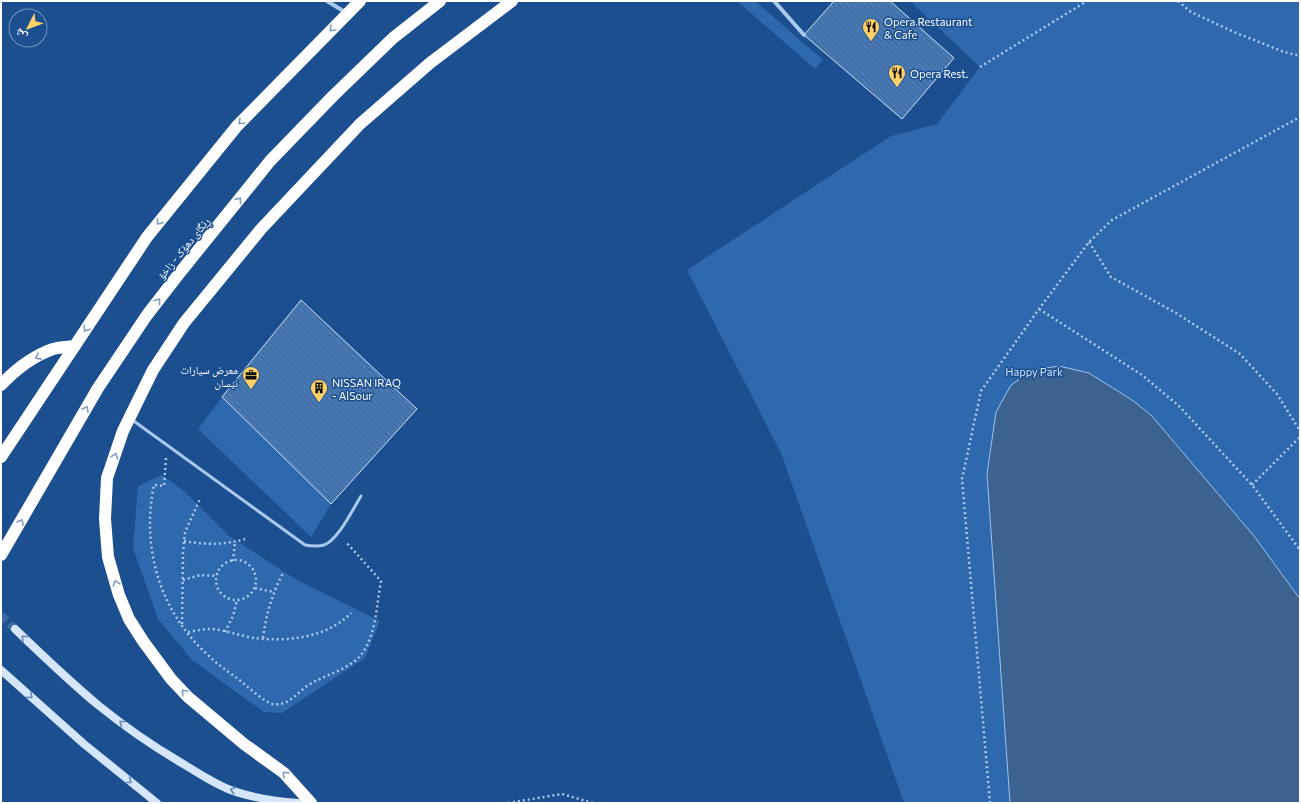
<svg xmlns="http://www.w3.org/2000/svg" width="1301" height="804" font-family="Commissioner,'Noto Naskh Arabic',sans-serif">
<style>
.green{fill:#2e69ad}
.water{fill:#3c6290;stroke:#9cc4f0}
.building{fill:url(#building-back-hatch);stroke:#cfe3fa}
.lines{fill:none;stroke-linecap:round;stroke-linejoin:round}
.secondary-tunnel{stroke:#3d69a0;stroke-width:8;stroke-dasharray:8 4;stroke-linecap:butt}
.path{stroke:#a9c9ee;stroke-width:2.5;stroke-dasharray:2 3;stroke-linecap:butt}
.lane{stroke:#a9c9ee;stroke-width:3}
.street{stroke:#a9c9ee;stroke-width:4}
.secondary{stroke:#d6e6fa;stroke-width:8}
.highway{stroke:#fff;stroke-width:12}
.oneway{stroke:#829ec1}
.oneway2{stroke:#668bba}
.labels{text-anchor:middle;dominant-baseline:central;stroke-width:3;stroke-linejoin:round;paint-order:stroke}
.poi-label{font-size:11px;fill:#fff;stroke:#1b4f8f;text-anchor:start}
.street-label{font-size:11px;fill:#fff;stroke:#1b4f8f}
.park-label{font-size:11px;fill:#cfe3fa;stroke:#1b4f8f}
</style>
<defs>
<pattern id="building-back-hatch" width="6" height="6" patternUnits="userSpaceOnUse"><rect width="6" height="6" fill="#4478b7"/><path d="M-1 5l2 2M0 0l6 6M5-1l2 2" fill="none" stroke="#486282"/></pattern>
</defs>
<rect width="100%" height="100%" fill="#1b4f8f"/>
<path class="green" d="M737 1H755L823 60 815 69Z
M910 1H1300V803H904L781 453 687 270 891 136 937 124 980 67Z
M222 397 331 504 311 537 198 429Z
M162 475 184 491 229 536 297 580 380 621 365 658 282 713 264 712 192 660 158 619 133 548 138 486Z"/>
<path class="water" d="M1059 366 1089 373 1132 400 1151 415 1254 536 1300 599V803H1010L987 474 996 412 1011 385 1033 370Z"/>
<path class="building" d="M834 1H890L954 58 902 119 804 35Z
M301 300 417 409 331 504 222 397Z"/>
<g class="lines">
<path class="secondary-tunnel" d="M1 615 15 629"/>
<path class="path" d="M1178 1 1191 12 1234 32 1284 52 1300 56
M980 67 1087 1
M1089 242 1111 277 1176 313 1240 354 1277 394 1300 431
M1039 309 1142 375 1179 406 1252 485 1300 550
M166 458 164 486 154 485C141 548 160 612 208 655 217 664 227 671 237 678 248 687 259 697 271 704 289 707 296 693 310 684 324 676 339 672 352 663 376 648 376 607 381 581L346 542
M1252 485 1300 437
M184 541C205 545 224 545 245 539
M216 580a20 20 0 1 1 40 0a20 20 0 1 1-40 0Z
M233 561 235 542
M183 580 200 575 217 576
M255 588 274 592
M182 624 183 553 185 532 200 499
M188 632C195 631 202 629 209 629 224 629 239 636 254 638 287 642 327 638 351 613
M225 632 233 616 237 600
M263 638C266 615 272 594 283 573
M508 803 562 794 593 803
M990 803 962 479 981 391 1039 309 1089 242 1112 220 1300 117"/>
<path class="lane" d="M131 419 305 545C311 546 317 547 324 545 338 540 353 509 361 496"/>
<path class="street" d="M327 1 345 12
M774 1 804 35"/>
<path class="secondary" d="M15 629C42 655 69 681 98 705 124 726 151 745 180 762 195 771 211 782 228 789 250 798 275 801 298 803
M1 670 84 744 157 803"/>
<path class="highway" d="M1 385C15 370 33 356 53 349 60 347 68 347 75 346
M1 457 147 237 237 126 360 1
M1 555 98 388 147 315 178 275 270 161 333 96 393 38 440 1
M311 803 284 773 244 744 188 697 171 679 143 641 129 619 119 595 108 557 105 519 107 478 123 431 153 370 184 323 261 229 360 124 430 63 512 1"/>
</g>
<defs><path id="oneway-chevron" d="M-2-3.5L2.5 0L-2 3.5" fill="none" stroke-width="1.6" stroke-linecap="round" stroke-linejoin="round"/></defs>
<g class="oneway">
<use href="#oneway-chevron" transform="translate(332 29) rotate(134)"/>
<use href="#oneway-chevron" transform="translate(241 122) rotate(134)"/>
<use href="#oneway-chevron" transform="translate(239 200) rotate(-51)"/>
<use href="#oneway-chevron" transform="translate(159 222) rotate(129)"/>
<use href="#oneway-chevron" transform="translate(158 301) rotate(-53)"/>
<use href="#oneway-chevron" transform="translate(86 329) rotate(124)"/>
<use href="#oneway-chevron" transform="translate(38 357) rotate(152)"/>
<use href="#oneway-chevron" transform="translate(86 409) rotate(-60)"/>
<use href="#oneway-chevron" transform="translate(115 456) rotate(-72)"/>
<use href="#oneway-chevron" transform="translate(21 522) rotate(-60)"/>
<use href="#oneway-chevron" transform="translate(116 583) rotate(-107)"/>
<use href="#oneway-chevron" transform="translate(184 692) rotate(-134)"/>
<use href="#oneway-chevron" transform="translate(285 774) rotate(-136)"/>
</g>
<g class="oneway2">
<use href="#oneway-chevron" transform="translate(24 638) rotate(-137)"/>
<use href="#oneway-chevron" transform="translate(30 696) rotate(42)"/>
<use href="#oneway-chevron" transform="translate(122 723) rotate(-142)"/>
<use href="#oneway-chevron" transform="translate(129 781) rotate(39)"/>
<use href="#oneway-chevron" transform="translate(233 790) rotate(-162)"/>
</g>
<defs>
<symbol id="restaurant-pin" viewBox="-11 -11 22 30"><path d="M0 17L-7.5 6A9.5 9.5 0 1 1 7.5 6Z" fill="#ffd166" stroke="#1b4f8f"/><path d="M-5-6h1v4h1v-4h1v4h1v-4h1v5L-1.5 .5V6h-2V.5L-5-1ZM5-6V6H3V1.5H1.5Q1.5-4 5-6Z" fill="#111"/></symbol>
<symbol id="office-pin" viewBox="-11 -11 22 30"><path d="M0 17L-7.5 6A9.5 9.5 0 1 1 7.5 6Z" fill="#ffd166" stroke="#1b4f8f"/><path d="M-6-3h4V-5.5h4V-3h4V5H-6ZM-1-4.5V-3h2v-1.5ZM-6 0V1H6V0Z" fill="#111"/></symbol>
<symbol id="building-pin" viewBox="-11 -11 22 30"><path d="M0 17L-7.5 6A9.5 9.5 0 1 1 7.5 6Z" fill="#ffd166" stroke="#1b4f8f"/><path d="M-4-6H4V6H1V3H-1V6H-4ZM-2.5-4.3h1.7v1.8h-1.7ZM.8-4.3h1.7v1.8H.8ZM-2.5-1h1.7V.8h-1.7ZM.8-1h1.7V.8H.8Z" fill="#111"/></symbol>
</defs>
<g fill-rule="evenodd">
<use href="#restaurant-pin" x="861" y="17" width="20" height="27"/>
<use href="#restaurant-pin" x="887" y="63" width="20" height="27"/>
<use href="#office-pin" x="241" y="365" width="20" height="27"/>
<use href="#building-pin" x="309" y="378" width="20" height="27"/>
</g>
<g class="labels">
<g class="poi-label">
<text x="884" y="21">Opera Restaurant<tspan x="884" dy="13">&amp; Cafe</tspan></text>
<text x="910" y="73">Opera Rest.</text>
<text x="238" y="369" text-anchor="end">معرض سيارات<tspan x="238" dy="13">نيسان</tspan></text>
<text x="332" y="382">NISSAN IRAQ<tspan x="332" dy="13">- AlSour</tspan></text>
</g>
<g class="street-label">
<text transform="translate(183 248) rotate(-51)">ڕێگای دهۆک - زاخۆ</text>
</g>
<g class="park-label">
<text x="1034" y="371">Happy Park</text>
</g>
</g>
<rect width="1301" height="804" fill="none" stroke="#ffffff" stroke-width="4"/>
<g transform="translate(28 28) rotate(228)"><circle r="19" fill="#1b4f8f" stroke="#7695bc"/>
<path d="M0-3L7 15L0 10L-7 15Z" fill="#ffd166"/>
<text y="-6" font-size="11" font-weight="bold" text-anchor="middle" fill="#ffffff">ش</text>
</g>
</svg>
